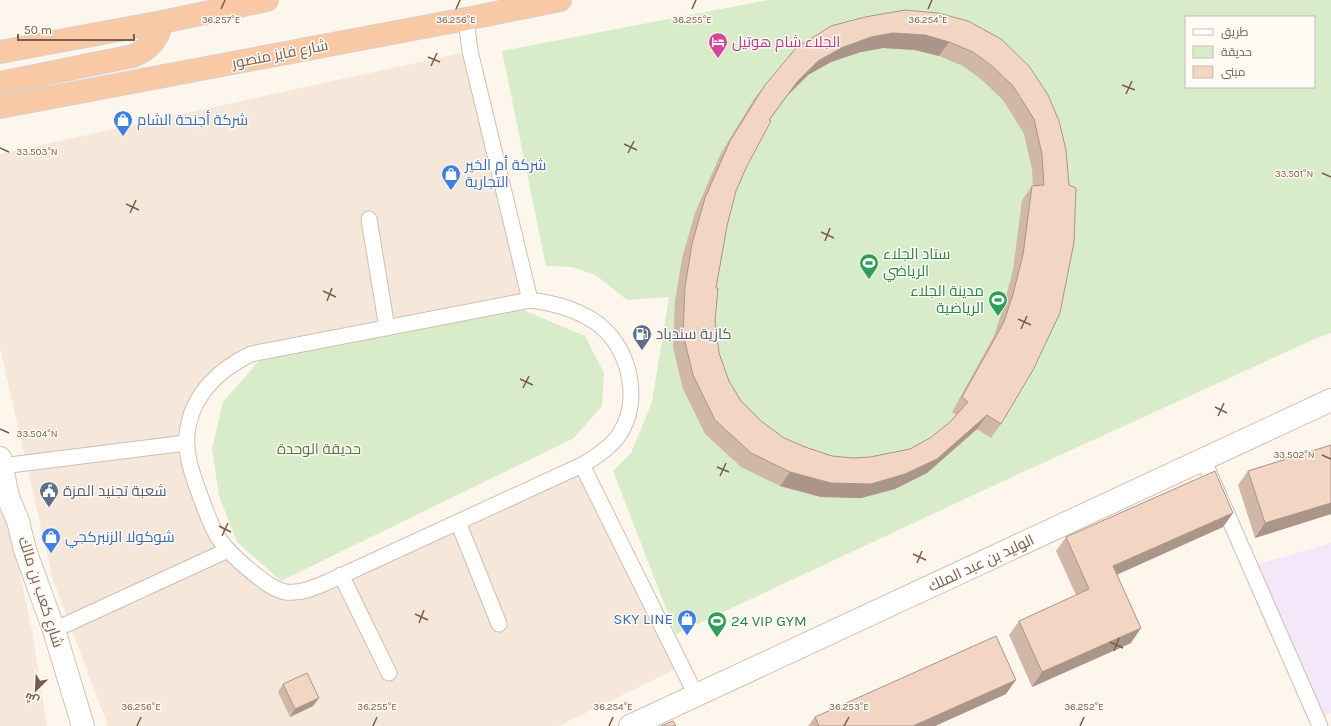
<svg xmlns="http://www.w3.org/2000/svg" width="1331" height="726" font-family="Karla,Cairo,sans-serif">
<style>
.residential{fill:#f5e8da}
.education{fill:#f3e8fa}
.green{fill:#d8ecc9;fill-rule:evenodd}
.lines{fill:none;stroke-linecap:round;stroke-linejoin:round}
.minor-casing{stroke:#d1beb0;stroke-width:17}
.secondary-casing{stroke:#d6c0b0;stroke-width:24}
.trunk-casing{stroke:#dad1cd;stroke-width:24}
.minor{stroke:#fff;stroke-width:15}
.secondary{stroke:#fff;stroke-width:22}
.trunk{stroke:#f9c8a4;stroke-width:22}
.wall{fill:#d1b7a8;fill-rule:evenodd}
.shaded-wall{fill:#aa9588}
.building{fill:#f3d5c3;stroke:#aa9588;fill-rule:evenodd}
.ticks{fill:none;stroke:#7a5c4d;stroke-width:1.5}
.labels{text-anchor:middle;dominant-baseline:central;stroke-width:3;stroke-linejoin:round;paint-order:stroke}
.hotel-label{font-size:15px;fill:#b23c85;stroke:#fffaf3;text-anchor:start}
.street-label{font-size:15px;fill:#7a5c4d;stroke:#fffaf3}
.shop-label{font-size:15px;fill:#366cbe;stroke:#fffaf3;text-anchor:start}
.leisure-label{font-size:15px;fill:#27864d;stroke:#fffaf3;text-anchor:start}
.service-label{font-size:15px;fill:#4e5e75;stroke:#fffaf3;text-anchor:start}
.park-label{font-size:15px;fill:#537a41;stroke:#fffaf3}
.ticks-label{font-size:10px;text-anchor:middle;fill:#7a5c4d;stroke:#fffaf3;stroke-width:3;stroke-linejoin:round;paint-order:stroke}
</style>
<rect width="100%" height="100%" fill="#fdf6ec"/>
<path class="residential" d="M470 51 530 300 251 354 209 384 186 443 228 550 285 592 332 580 582 465 682 666 559 726H108L53 580 0 348V154Z
M0 480 32 631 47 726H0Z"/>
<path class="education" d="M1331 543V713L1318 717 1248 567Z"/>
<path class="green" d="M768 0H1331V333L1319 337 1012 477 676 634 613 471 631 453 652 402 669 297 627 300 597 276 573 267 546 266 502 51ZM1186 17H1314V87H1186Z
M523 310 585 336 604 373 602 406 574 438 281 581 237 542 219 496 212 449 223 402 265 354Z"/>
<g class="lines">
<defs>
<path id="minor" d="M466 19 470 51 530 300
M369 219 387 328
M530 300C554 303 578 309 598 324 630 348 642 401 619 435 610 448 596 457 582 465L332 580C318 586 302 594 286 592 275 590 266 583 257 576 243 565 230 554 220 540 211 527 206 512 201 498 193 476 183 452 188 427 194 393 221 368 251 354Z
M1203 459 1320 726
M582 465 696 695
M2 466 186 443
M458 522 499 624
M341 575 389 673
M54 630 228 550"/>
<path id="secondary" d="M0 458 8 497 18 521 25 550 54 630 83 726
M630 726 1331 400"/>
<path id="trunk" d="M0 52 162 22 267 0
M0 83 133 56C150 49 158 39 162 22
M0 107 466 19 560 0"/>
</defs>
<use href="#minor" class="minor-casing"/>
<use href="#secondary" class="secondary-casing"/>
<use href="#trunk" class="trunk-casing"/>
<use href="#minor" class="minor"/>
<use href="#secondary" class="secondary"/>
<use href="#trunk" class="trunk"/>
</g>
<path class="wall" d="M938 13 1059 121 1001 424 991 438 977 429 927 473 895 489 861 498 821 497 780 486 741 467 705 434 683 389 673 348 675 301 682 258 695 213 720 155 754 99 765 85ZM883 48 915 50 939 56 963 66 982 80 1003 100 1024 134 1032 169 1033 186H1032L1022 200 1013 270 1003 308 994 336 952 412 956 415 950 422 930 438 910 449 870 457 853 458 832 456 805 447 784 438 761 421 741 401 729 381 719 353 715 321 716 288 727 226 736 191 746 168 770 120 787 96 808 75 831 62 861 52Z
M1331 445V514L1255 538 1238 485 1248 471Z
M1233 513 1223 527 1117 574 1131 643 1032 687 1009 635 1019 621 1076 595 1056 551 1066 537Z
M283 684 319 698 313 706 290 717 278 692Z
M1006 694 935 726H808L815 717Z"/>
<path class="shaded-wall" d="M893 33 925 35 949 42 939 56 915 50 883 48 861 52 831 62 808 75 787 96 759 135 797 82 818 61 841 48 871 37Z
M987 415 977 429 927 473 895 489 861 498 821 497 780 486 790 472 831 483Z
M1331 503V514L1255 538 1265 523Z
M1233 513 1223 527 1103 581 1113 566Z
M1141 628 1131 643 1032 687 1042 672Z
M1016 680 1006 694 935 726H913Z
M319 698 313 706 290 717 295 709Z"/>
<path class="building" d="M905 10 938 13 968 21 1001 39 1029 66 1048 95 1059 121 1066 150 1069 185 1076 188 1074 242 1060 313 1033 370 1001 424 987 415 937 459 905 474 871 484 831 483 790 472 751 453 715 420 693 375 683 334 685 287 692 244 705 198 730 141 765 85 796 48 831 26 865 17ZM893 33 925 35 949 42 973 52 992 66 1013 86 1034 119 1042 154 1044 185 1032 186 1023 255 1013 294 1004 322 962 397 968 402 950 422 930 438 910 449 870 457 853 458 832 456 805 447 784 438 761 421 741 401 729 381 719 353 715 321 718 288H716L727 226 736 191 746 168 771 121 769 120 797 82 818 61 841 48 871 37Z
M1331 445V503L1265 523 1248 471Z
M1215 471 1233 513 1113 566 1141 628 1042 672 1019 621 1089 589 1066 537Z
M996 636 1016 680 913 726H819L815 717Z
M307 673 319 698 295 709 283 684Z
M673 721 676 726H661Z"/>
<path class="ticks" d="M221 9 225 0M456 9 460 0M692 9 696 0M928 9 932 0M428 57 440 62M431 66 437 53M1122 85 1135 90M1126 94 1132 81M624 144 637 150M0 148 9 152M628 153 634 141M1322 173 1331 177M126 204 139 210M130 213 136 200M821 232 834 238M825 241 830 228M323 291 336 297M327 301 332 288M1018 319 1031 325M1021 329 1027 316M520 379 533 385M523 388 529 376M1215 407 1227 413M1218 416 1224 403M0 429 9 433M1322 455 1331 459M717 467 729 472M720 476 726 463M219 526 231 532M222 536 228 523M913 554 926 560M917 563 922 551M415 614 428 620M419 623 424 610M1110 642 1123 648M1114 651 1119 638M137 726 141 717M373 726 377 717M609 726 613 717M844 726 849 717M1080 726 1084 717"/>
<defs>
<symbol id="hotel-pin" viewBox="-11 -11 22 30"><path d="M0 17L-7.5 6A9.5 9.5 0 1 1 7.5 6Z" fill="#d1479c" stroke="#fffaf3"/><path d="M-6-4.5h1.5V1H6V5H4.5V3h-9V5H-6ZM-4 0a1.8 1.8 0 1 1 3.6 0ZM.5 0V-2.5h3Q6-2.5 6 0Z" fill="#fff"/></symbol>
<symbol id="shop-pin" viewBox="-11 -11 22 30"><path d="M0 17L-7.5 6A9.5 9.5 0 1 1 7.5 6Z" fill="#3f7fe0" stroke="#fffaf3"/><path d="M-5-2.5h2.3a2.7 3.5 0 0 1 5.4 0H5L5.5 6h-11ZM-1.5-2.5h3a1.5 2.3 0 0 0-3 0Z" fill="#fff"/></symbol>
<symbol id="stadium-pin" viewBox="-11 -11 22 30"><path d="M0 17L-7.5 6A9.5 9.5 0 1 1 7.5 6Z" fill="#2e9e5b" stroke="#fffaf3"/><path d="M0-5a6.5 5 0 1 0 0 10a6.5 5 0 1 0 0-10ZM-3.5-1.8h7v3.6h-7Z" fill="#fff"/></symbol>
<symbol id="fuel-pin" viewBox="-11 -11 22 30"><path d="M0 17L-7.5 6A9.5 9.5 0 1 1 7.5 6Z" fill="#5c6f8a" stroke="#fffaf3"/><path d="M-5.5-6h7V0h2V4h1.3V-2.5L3-4.5l.8-.8L6-3V5H2.5V1h-1V6h-7ZM-4.2-4.7v3.2H.2V-4.7Z" fill="#fff"/></symbol>
<symbol id="civic-pin" viewBox="-11 -11 22 30"><path d="M0 17L-7.5 6A9.5 9.5 0 1 1 7.5 6Z" fill="#5c6f8a" stroke="#fffaf3"/><path d="M-.6-6.5H3V-4.5H.6V-3L4-1V1h2V6H-6V1h2V-1L-.6-3ZM-1.2 2.5V6h2.4V2.5Z" fill="#fff"/></symbol>
</defs>
<g fill-rule="evenodd">
<use href="#hotel-pin" x="707" y="31" width="22" height="30"/>
<use href="#shop-pin" x="112" y="109" width="22" height="30"/>
<use href="#shop-pin" x="440" y="163" width="22" height="30"/>
<use href="#stadium-pin" x="858" y="252" width="22" height="30"/>
<use href="#stadium-pin" x="987" y="289" width="22" height="30"/>
<use href="#fuel-pin" x="631" y="323" width="22" height="30"/>
<use href="#civic-pin" x="38" y="480" width="22" height="30"/>
<use href="#shop-pin" x="40" y="526" width="22" height="30"/>
<use href="#shop-pin" x="676" y="608" width="22" height="30"/>
<use href="#stadium-pin" x="706" y="610" width="22" height="30"/>
</g>
<g class="labels">
<g class="hotel-label">
<text x="732" y="42">الجلاء شام هوتيل</text>
</g>
<g class="street-label">
<text transform="translate(280 54) rotate(-11)">شارع فايز منصور</text>
<text transform="translate(981 563) rotate(-25)">الوليد بن عبد الملك</text>
<text transform="translate(41 592) rotate(72)">شارع كعب بن مالك</text>
</g>
<g class="shop-label">
<text x="137" y="120">شركة أجنحة الشام</text>
<text x="465" y="165">شركة أم الخير<tspan x="465" dy="17">التجارية</tspan></text>
<text x="65" y="537">شوكولا الزنبركجي</text>
<text x="673" y="619" text-anchor="end">SKY LINE</text>
</g>
<g class="leisure-label">
<text x="883" y="254">ستاد الجلاء<tspan x="883" dy="17">الرياضي</tspan></text>
<text x="984" y="291" text-anchor="end">مدينة الجلاء<tspan x="984" dy="17">الرياضية</tspan></text>
<text x="731" y="621">24 VIP GYM</text>
</g>
<g class="service-label">
<text x="656" y="334">كازية سندباد</text>
<text x="63" y="491">شعبة تجنيد المزة</text>
</g>
<g class="park-label">
<text x="319" y="449">حديقة الوحدة</text>
</g>
</g>
<g class="ticks-label">
<text x="221" y="23">36.257°E</text>
<text x="456" y="23">36.256°E</text>
<text x="928" y="23">36.254°E</text>
<text x="692" y="23">36.255°E</text>
<text x="37" y="155">33.503°N</text>
<text x="1294" y="177">33.501°N</text>
<text x="37" y="437">33.504°N</text>
<text x="1294" y="458">33.502°N</text>
<text x="141" y="710">36.256°E</text>
<text x="377" y="710">36.255°E</text>
<text x="613" y="710">36.254°E</text>
<text x="849" y="710">36.253°E</text>
<text x="1084" y="710">36.252°E</text>
</g>
<rect x="1185" y="16" width="130" height="72" fill="#fffaf3" stroke="#cabbb1"/>
<rect x="1193" y="29" width="20" height="6" fill="#ffffff" stroke="#cabbb1"/>
<text x="1221" y="36" font-size="12" fill="#7a5c4d">طريق</text>
<rect x="1193" y="46" width="20" height="12" fill="#d8ecc9" stroke="#cabbb1"/>
<text x="1221" y="56" font-size="12" fill="#7a5c4d">حديقة</text>
<rect x="1193" y="66" width="20" height="12" fill="#f3d5c3" stroke="#cabbb1"/>
<text x="1221" y="76" font-size="12" fill="#7a5c4d">مبنى</text>
<g transform="translate(36 690) rotate(204)" stroke="#fffaf3" stroke-width="3" paint-order="stroke">
<path d="M0-3L7 15L0 10L-7 15Z" fill="#7a5c4d"/>
<text y="-6" font-size="11" font-weight="bold" text-anchor="middle" fill="#7a5c4d">ش</text>
</g>
<path d="M18 34v6h116v-6" fill="none" stroke="#7a5c4d" stroke-width="2"/>
<text x="24" y="34" font-size="12" fill="#7a5c4d" stroke="#fffaf3" stroke-width="3" paint-order="stroke">50 m</text>
</svg>
